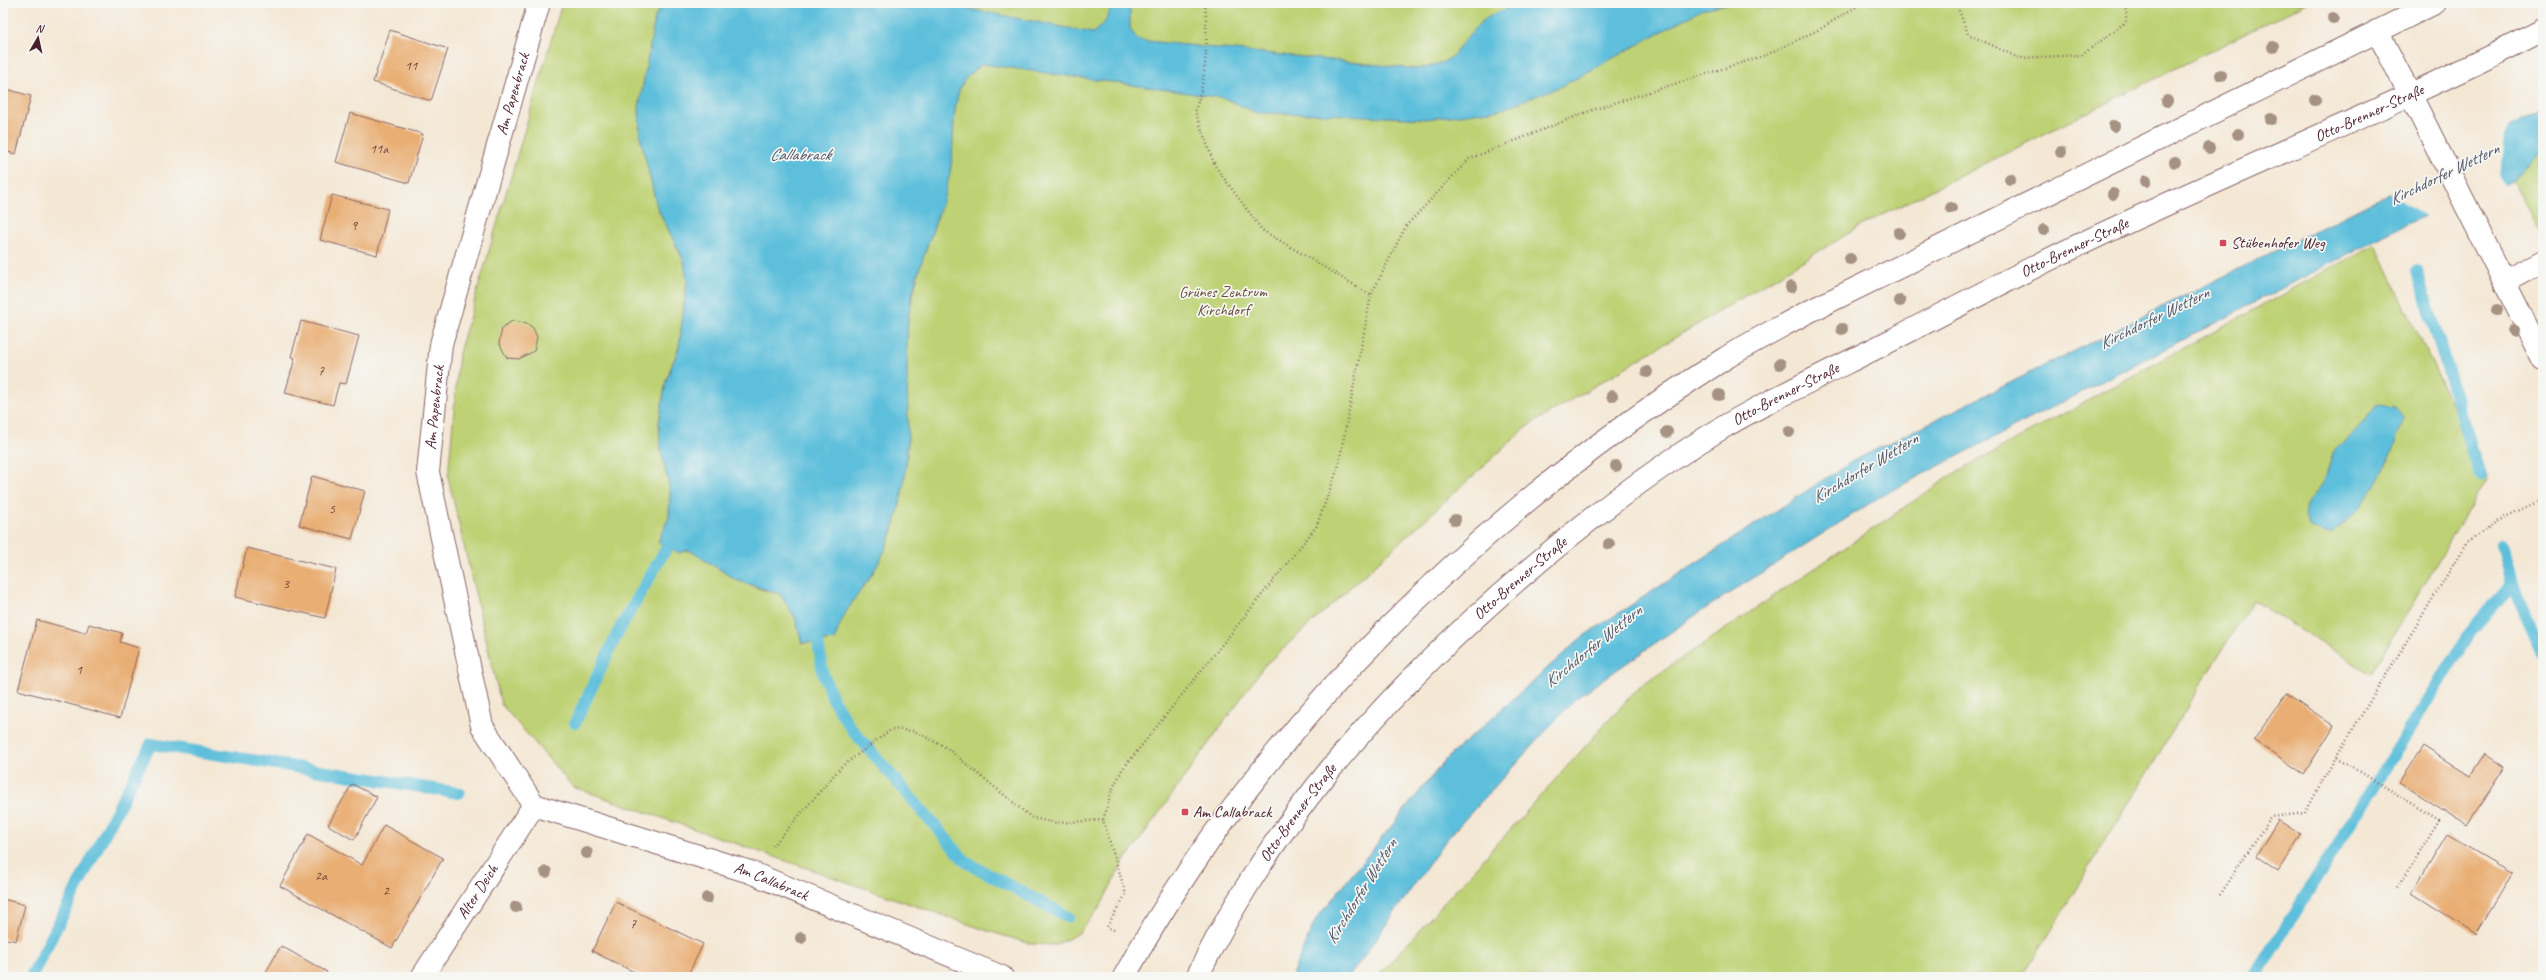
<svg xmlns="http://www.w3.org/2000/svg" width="2546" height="980" font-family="Caveat,sans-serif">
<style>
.green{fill:#bed275;stroke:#847850}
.water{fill:#5dbfdb;stroke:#546f83}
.pier{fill:#f4e8d5}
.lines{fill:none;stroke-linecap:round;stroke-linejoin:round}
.stream{stroke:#5dbfdb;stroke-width:12}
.building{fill:#e9ae73}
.service-casing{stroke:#866566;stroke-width:24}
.minor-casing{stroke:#866566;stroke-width:24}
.secondary-casing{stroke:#866566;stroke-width:24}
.path{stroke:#866566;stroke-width:2.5;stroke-dasharray:1 3;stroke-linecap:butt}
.service{stroke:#fff;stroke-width:22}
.minor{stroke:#fff;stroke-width:22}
.secondary{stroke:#fff;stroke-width:22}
.tree{fill:#a69282}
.poi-dot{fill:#d1495b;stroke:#f6f6f2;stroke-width:1.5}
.labels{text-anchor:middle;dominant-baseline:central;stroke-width:3.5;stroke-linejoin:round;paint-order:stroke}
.number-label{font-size:14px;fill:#72433d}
.street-label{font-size:16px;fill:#4a1f2b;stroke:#f6f6f2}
.poi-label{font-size:16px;fill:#4a1f2b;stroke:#f6f6f2;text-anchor:start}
.park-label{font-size:16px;fill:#674c3e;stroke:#f6f6f2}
.water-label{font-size:17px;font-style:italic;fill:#515769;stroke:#f6f6f2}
</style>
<rect width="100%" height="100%" fill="#f6f6f2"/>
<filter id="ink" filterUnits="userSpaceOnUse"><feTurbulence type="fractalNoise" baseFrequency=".025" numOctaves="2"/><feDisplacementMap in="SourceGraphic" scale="8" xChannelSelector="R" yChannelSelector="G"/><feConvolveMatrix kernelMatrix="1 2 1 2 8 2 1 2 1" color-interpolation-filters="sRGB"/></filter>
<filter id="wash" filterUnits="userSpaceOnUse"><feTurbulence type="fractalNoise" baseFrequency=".012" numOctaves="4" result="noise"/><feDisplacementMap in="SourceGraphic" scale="16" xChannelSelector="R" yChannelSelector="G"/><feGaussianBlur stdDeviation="0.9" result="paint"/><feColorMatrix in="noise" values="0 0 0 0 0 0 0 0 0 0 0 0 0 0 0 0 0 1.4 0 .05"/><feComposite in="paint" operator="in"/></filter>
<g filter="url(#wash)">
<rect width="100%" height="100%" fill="#f4e8d5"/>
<path class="green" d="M562 3H663L657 207 684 261 687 280 679 347 666 381 659 422 670 491 669 517 658 542 689 550 760 589 780 594 795 617 802 643 835 640 840 620 875 569 893 531 903 487 908 445 906 362 908 318 959 90 965 77 982 64 965 8 951 3H2307L1866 223 1528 426 1264 666 1121 866 1100 907 1079 933 1056 945 1031 944 985 930 573 787 501 704 448 477 459 353Z
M2543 152V236H2542L2513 181Z
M2375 244 2487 478 2371 674 2253 600 2022 977H1377L1637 689 1958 471Z"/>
<path class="water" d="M663 3H951L965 8 1093 33 1105 22 1113 3H1130V29L1138 40 1418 69C1459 61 1450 55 1475 28 1488 14 1505 9 1521 3H1731L1703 9 1562 86 1499 110 1426 119 1324 114 1257 113 1224 98 982 64C972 72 963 78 959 91 950 121 956 153 948 182 938 224 911 279 908 320 904 376 913 433 903 488 898 517 890 544 875 569 860 595 843 608 835 640L802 643 795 617 780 594 736 580 689 550 679 553 658 542 669 517 670 491 660 446 659 422 666 381 679 347 687 280 684 261 657 207 640 136 639 107 655 17Z
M1735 3H1790L1773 9Z
M2543 109V152L2513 181 2410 222 1883 495 1700 612 1575 699 1446 840 1349 977H1291L1316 919 1446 759 1582 637 1851 462 2385 196Z
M2377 405 2395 407 2403 418C2403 428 2398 431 2396 440 2386 471 2359 520 2329 534L2310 528 2304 515 2306 505 2324 482 2333 453 2357 430Z"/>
<path class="pier" d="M2509 124 2504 136 2500 177 2505 187 2426 218 2424 215 2388 192Z"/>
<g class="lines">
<path class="stream" d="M2417 270 2480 475
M2502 544 2512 584 2543 653
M818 642 823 674 834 701 850 727 966 862 1068 917
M575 723 618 632 667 547
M31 977 151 744 459 793
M2255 977 2469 634 2512 584"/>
</g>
<g id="blocks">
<path class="building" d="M390 30 448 49 431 101 373 82Z
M3 88 31 96 16 154 3 151Z
M350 113 423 134 409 183 336 162Z
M332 195 388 209 377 255 320 240Z
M301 321 359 336 346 384 339 383 333 405 285 393 295 358 291 357Z
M512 321 527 323 533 328 537 337 534 351 519 359 507 358 499 343 502 328Z
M312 476 365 491 352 539 299 525Z
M247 548 336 569 325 618 235 597Z
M37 620 86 633 89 624 122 633 120 642 139 648 120 718 18 690Z
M2286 693 2334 726 2304 774 2254 740Z
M2423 746 2470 776 2485 753 2505 767 2467 825 2399 782Z
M352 784 377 797 354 840 328 825Z
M2278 820 2301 835 2278 871 2256 856Z
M384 825 443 858 392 948 280 886 308 834 362 865Z
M2447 835 2512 873 2476 934 2412 893Z
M3 899 25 905 16 941 3 938Z
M616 902 703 944 687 977H644L592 951Z
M281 946 327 972 324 977H263Z"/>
</g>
</g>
<g filter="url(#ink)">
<use href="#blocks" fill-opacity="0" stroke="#866566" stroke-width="1"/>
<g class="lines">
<defs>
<path id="service" d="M2505 281 2543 261"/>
<g id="minor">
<path d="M2411 96 2543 359"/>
<path id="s1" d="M534 805 482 726 428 472 441 344 539 3"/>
<path id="s2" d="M534 805 750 872 1002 977"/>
<path id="s3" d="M422 977 534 805"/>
</g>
<g id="secondary">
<path d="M2377 31 2411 96"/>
<path d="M1124 977C1261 728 1484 509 1724 359 1749 343 1777 329 1804 314L2435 3"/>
<path id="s4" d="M1197 977C1270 826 1375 706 1499 596 1569 534 1642 476 1722 428 1778 395 1837 368 1894 339 1962 304 2029 268 2098 236 2246 166 2397 105 2543 30"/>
</g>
</defs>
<use href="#service" class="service-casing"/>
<use href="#minor" class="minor-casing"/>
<use href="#secondary" class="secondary-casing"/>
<path class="path" d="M1205 3C1208 39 1207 77 1195 111L1215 166 1262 230 1371 295
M1956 3 1968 34 2019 58 2082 55 2126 22 2127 3
M2336 757 2439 820 2396 890
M773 846 841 767 892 729 914 731 947 748 1032 818 1057 823 1103 820
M2219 895 2271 817 2305 813 2336 757 2466 544 2499 520 2543 499
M1114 930 1107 927 1126 894 1103 820 1112 790 1122 770 1316 527 1338 468 1371 295 1406 226 1469 159 1592 110 1766 55 1820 29 1862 3"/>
<use href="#service" class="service"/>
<use href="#minor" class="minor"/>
<use href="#secondary" class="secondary"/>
</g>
<g class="tree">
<circle cx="2333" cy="18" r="6"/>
<circle cx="2273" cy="47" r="6"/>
<circle cx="2221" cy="75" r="6"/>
<circle cx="2315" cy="100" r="6"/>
<circle cx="2167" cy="101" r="6"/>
<circle cx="2271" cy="119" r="6"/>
<circle cx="2114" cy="126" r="6"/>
<circle cx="2238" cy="134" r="6"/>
<circle cx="2209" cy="148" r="6"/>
<circle cx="2061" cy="152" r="6"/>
<circle cx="2175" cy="162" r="6"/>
<circle cx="2010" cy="179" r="6"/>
<circle cx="2146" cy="181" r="6"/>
<circle cx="2113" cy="194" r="6"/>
<circle cx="1951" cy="208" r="6"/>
<circle cx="2044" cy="230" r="6"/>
<circle cx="1899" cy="233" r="6"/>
<circle cx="1850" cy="259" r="6"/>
<circle cx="1791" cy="287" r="6"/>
<circle cx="1900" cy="301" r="6"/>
<circle cx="2497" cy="310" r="6"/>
<circle cx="1842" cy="329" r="6"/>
<circle cx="2513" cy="331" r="6"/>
<circle cx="1780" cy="364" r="6"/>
<circle cx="1647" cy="372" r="6"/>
<circle cx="1719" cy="395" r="6"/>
<circle cx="1612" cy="396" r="6"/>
<circle cx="1667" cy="432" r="6"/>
<circle cx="1789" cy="432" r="6"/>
<circle cx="1616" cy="466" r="6"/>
<circle cx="1455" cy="520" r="6"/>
<circle cx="1609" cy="544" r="6"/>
<circle cx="587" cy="853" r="6"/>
<circle cx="546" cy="872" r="6"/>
<circle cx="707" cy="898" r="6"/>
<circle cx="516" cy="907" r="6"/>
<circle cx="801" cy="938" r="6"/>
</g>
</g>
<g class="poi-dot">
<rect x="2219" y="239" width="8" height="8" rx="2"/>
<rect x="1181" y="808" width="8" height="8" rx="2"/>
</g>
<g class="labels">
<g class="number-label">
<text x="411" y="65">11</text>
<text x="379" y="148">11a</text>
<text x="354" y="225">9</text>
<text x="321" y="370">7</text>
<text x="332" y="508">5</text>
<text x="286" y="583">3</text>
<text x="79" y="669">1</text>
<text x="321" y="875">2a</text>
<text x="386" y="890">2</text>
<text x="633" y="923">7</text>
</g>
<g class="street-label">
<text stroke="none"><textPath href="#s1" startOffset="743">Am Papenbrack</textPath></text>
<text stroke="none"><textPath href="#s4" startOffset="1489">Otto-Brenner-Straße</textPath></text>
<text stroke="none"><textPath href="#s4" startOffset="1165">Otto-Brenner-Straße</textPath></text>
<text stroke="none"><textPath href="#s4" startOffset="841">Otto-Brenner-Straße</textPath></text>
<text stroke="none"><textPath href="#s1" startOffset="419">Am Papenbrack</textPath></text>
<text stroke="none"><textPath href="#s4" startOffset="517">Otto-Brenner-Straße</textPath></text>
<text stroke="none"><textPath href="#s4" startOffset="193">Otto-Brenner-Straße</textPath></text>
<text stroke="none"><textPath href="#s2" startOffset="249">Am Callabrack</textPath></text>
<text stroke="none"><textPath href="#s3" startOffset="102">Alter Deich</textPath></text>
</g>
<g class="poi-label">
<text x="2231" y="243">Stübenhofer Weg</text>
<text x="1193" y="812">Am Callabrack</text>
</g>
<g class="park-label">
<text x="1223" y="292">Grünes Zentrum<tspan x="1223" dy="18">Kirchdorf</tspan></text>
</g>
<g class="water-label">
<text x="800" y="154">Callabrack</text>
<text transform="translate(2444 174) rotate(-26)">Kirchdorfer Wettern</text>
<text transform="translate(2154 318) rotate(-26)">Kirchdorfer Wettern</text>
<text transform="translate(1865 468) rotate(-31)">Kirchdorfer Wettern</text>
<text transform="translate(1593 646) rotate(-39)">Kirchdorfer Wettern</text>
<text transform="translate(1361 891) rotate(-58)">Kirchdorfer Wettern</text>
</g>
</g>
<rect width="2546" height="980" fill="none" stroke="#f6f6f2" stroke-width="16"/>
<g transform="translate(38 38) rotate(9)" stroke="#f6f6f2" stroke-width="3" paint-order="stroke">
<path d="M0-3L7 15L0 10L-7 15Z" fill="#4a1f2b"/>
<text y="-6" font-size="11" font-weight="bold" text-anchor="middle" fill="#4a1f2b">N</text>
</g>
</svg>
